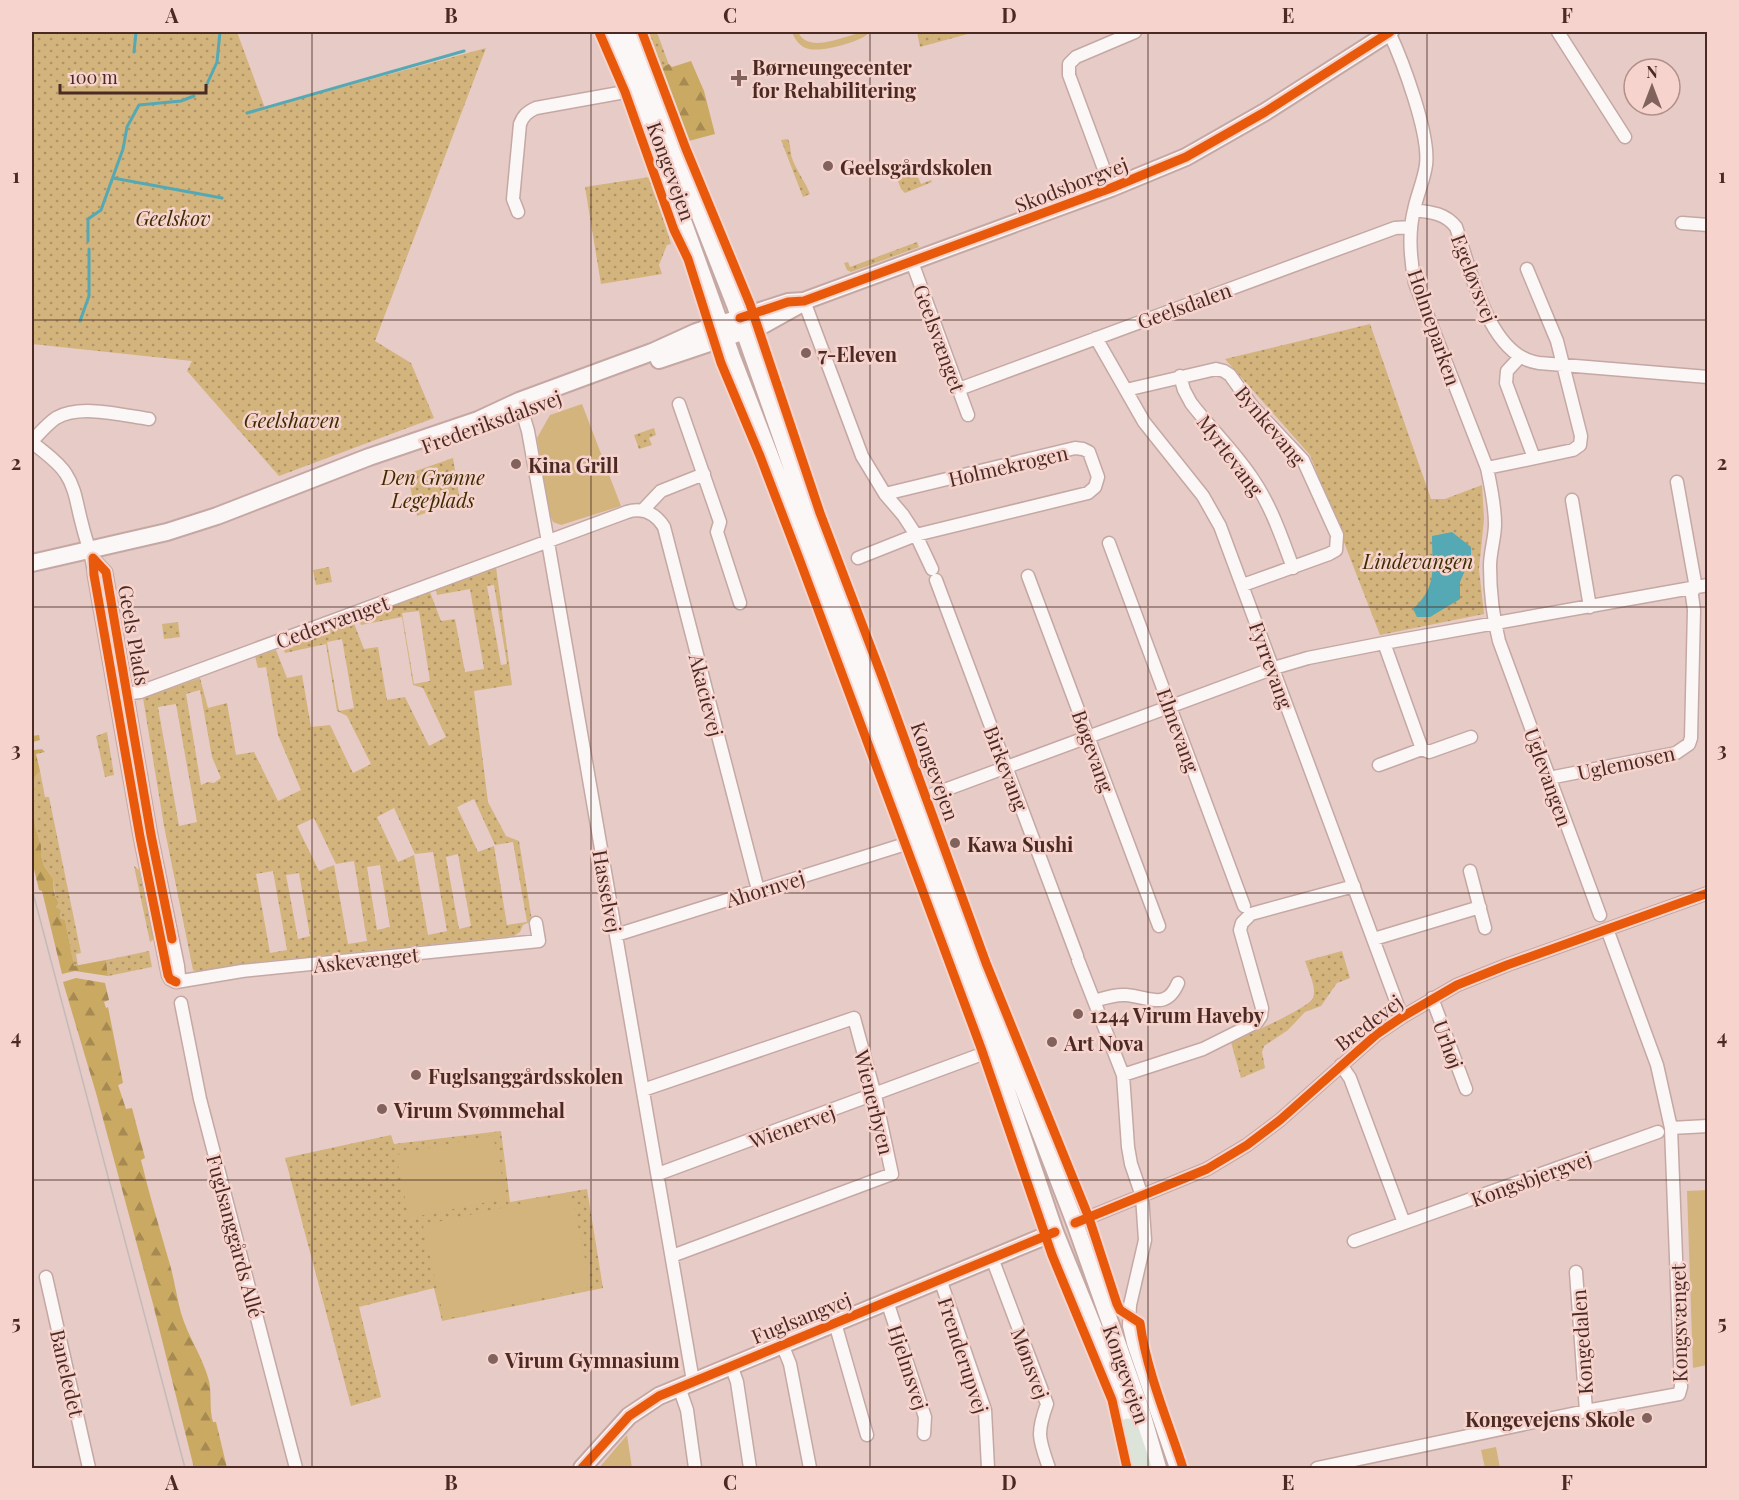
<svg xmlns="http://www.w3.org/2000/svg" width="1739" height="1500" font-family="'Playfair Display',serif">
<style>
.grass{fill:url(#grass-dots);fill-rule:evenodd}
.forest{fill:url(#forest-firs)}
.garden{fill:#d3b47c}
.water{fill:#55a9b4}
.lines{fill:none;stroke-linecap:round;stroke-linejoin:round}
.stream{stroke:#55a9b4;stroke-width:3}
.street-casing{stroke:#c5a8a4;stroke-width:15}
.secondary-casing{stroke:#c5a8a4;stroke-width:20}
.highway-casing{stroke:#beaba7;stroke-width:24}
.street{stroke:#fbf7f6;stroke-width:12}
.secondary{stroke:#fbf7f6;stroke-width:16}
.highway{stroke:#dce4da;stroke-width:21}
.tram{stroke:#c3bbb9;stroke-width:1.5}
.cycleway-casing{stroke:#f6d3cc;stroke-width:13}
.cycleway{stroke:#e8590c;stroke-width:9}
.grid{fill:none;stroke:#4b2a24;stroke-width:1.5;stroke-opacity:0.55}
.poi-dot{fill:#82625d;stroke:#f6d3cc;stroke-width:2}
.labels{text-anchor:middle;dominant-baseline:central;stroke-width:5;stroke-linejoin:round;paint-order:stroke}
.poi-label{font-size:20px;font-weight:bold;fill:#4b2a24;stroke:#f6d3cc;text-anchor:start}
.street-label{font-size:20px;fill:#4b2a24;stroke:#f6d3cc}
.park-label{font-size:20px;font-style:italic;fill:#3b2c00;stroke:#f6d3cc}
.neatline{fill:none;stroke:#4b2a24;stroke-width:2}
.grid-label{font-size:20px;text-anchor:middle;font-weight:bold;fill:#4b2a24}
</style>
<defs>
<pattern id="grass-dots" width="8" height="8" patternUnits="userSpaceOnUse" patternTransform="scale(1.5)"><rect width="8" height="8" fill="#d3b47c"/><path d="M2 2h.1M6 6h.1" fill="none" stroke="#ad9365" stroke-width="1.8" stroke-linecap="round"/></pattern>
<pattern id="forest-firs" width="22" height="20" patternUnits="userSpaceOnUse" patternTransform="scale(1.5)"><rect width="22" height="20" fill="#caa963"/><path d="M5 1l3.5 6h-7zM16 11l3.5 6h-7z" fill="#a68a51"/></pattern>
</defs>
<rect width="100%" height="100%" fill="#e7cbc6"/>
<path class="grass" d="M32 32H237L265 108 486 48 375 341 411 363 434 418 279 476 187 371 192 361 32 344Z
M654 32 658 35 669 65 661 68 648 34Z
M917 32H975L920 47Z
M788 139C791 145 790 152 792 158 797 172 805 181 810 194L803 197 781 140Z
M911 161 921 184 931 180 932 182 905 193 901 189 893 168Z
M650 177 671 244 667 245 659 265 662 274 601 284 585 187Z
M917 242 919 247 851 272 847 270 844 263 848 262 850 267Z
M1370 324 1431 499H1445L1482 485 1484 519 1479 569 1484 614 1380 635 1310 455 1225 359Z
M654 428 656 435 649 438 652 445 639 449 634 435Z
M453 458 460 501 417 516 407 474Z
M329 567 332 582 316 585 313 570Z
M496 567 512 685 474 691 488 802 506 836 519 841 532 921 523 925 520 932 514 936 259 962 197 972 193 970 164 826 143 698 200 678 208 708 227 703 236 755 254 752 278 801 301 790 278 735 266 667 258 668 255 656 276 650 287 678 302 675 311 727 330 725 353 773 371 764 347 716 337 711 326 644 285 653 283 647 353 621 364 649 378 647 387 700 405 697 429 746 446 737 423 688 413 685 402 617 361 625 359 619 430 592 441 621 455 619 465 672 484 669 470 589 437 595 436 590ZM494 585 507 664 501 665 487 586ZM419 611 430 681 414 684 402 613ZM342 639 354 708 339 711 327 642ZM200 690 212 757 221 778 214 783 208 782 201 785 186 694ZM176 704 197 822 179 826 158 707ZM474 799 495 845 513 842 527 922 507 925 494 846 478 852 457 807ZM394 808 415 854 433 852 447 931 428 935 414 855 398 862 377 817ZM314 818 336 864 354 861 367 941 348 944 334 865 319 871 297 826ZM458 854 471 926 459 929 446 857ZM380 865 390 927 377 930 367 867ZM273 871 287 950 270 953 256 874ZM299 873 310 936 298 939 286 875Z
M178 622 180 637 164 639 162 624Z
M107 732 114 775 105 777 96 736Z
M40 771 45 797H49L81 953 76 954 78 966 74 967 65 920 60 918 61 910 56 907 59 903 55 894 53 879 44 866 41 855V845L35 826 34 809 32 806V780Z
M134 866 139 870 154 939 150 942Z
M149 951 152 967 108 976 106 960Z
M1342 951 1350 978 1337 983 1321 1006 1305 1012 1288 1030 1264 1046 1262 1052 1265 1068 1241 1078 1231 1042C1245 1036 1309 1008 1313 998 1317 987 1308 971 1305 961Z
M501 1131 510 1202 587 1189 603 1288 442 1321 434 1288 359 1307 381 1397 351 1406 285 1158 391 1135 394 1144Z"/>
<path class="forest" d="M691 61 704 91 715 134 689 141 661 68 669 64 672 67Z
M39 735 40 740 33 742 34 750 42 749 45 752 36 754 40 771 32 780V736Z
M32 806 34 808 35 826 41 845V855L44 866 53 879 54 893 59 903 56 907 61 910 60 918 65 920 74 966 106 960 108 976 75 971 62 974 42 891 39 890 32 861Z
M76 978 105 983 109 1000 104 1002 106 1008 108 1007 123 1083 118 1085 126 1109 132 1108 145 1158 141 1160C149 1194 159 1226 168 1258 174 1276 176 1295 181 1313 188 1337 203 1357 209 1381 212 1395 209 1409 213 1422H216L227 1468H194L153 1304 96 1093 63 982Z"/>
<path class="garden" d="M792 32H798C810 57 850 31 870 32 861 42 823 52 809 49 800 47 795 40 792 32Z
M582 404 621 506 561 525 553 522 550 515 537 438 550 415Z
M493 1135 507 1198 409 1218 396 1155Z
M1708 1190 1707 1365 1693 1368 1687 1191Z
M571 1193 591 1287 444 1319 423 1225Z
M627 1435 632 1468H599Z
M1496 1447 1500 1468H1485L1481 1450Z"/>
<path class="water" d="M1452 532 1471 547V557L1460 582V599L1430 617H1417L1413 609C1438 586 1432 568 1432 536Z"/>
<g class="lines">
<path class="stream" d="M134 52 136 32
M207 84 217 62 220 32
M247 113 464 51
M113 178 222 198
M88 241V219L101 210 123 149 127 127 139 105 181 101 194 96
M80 321 89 296V249"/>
<defs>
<path id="street" d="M1389 32C1403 62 1430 134 1426 165 1424 180 1417 195 1414 210 1408 234 1410 258 1415 283L1487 468C1491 487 1495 505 1495 524 1495 538 1490 552 1490 566 1490 592 1493 617 1499 641L1600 915
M1558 32 1625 137
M1111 188 1069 75V64L1076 57 1135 32
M1414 210C1430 212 1445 213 1456 227 1470 267 1488 357 1539 363L1708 377
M518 212 513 199 520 124C523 116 527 112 536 108L636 90
M1682 223 1708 225
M912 262 968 415
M804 301 862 456 885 494 903 515 916 535 932 569
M1096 338 1144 422 1203 496 1220 526 1402 1017
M1520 357 1507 371 1506 383 1534 458
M1180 376 1184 390 1191 403C1210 428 1233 450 1250 475 1270 503 1281 535 1293 568
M959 389 1395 228 1411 227
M1126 390 1216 369 1224 371 1230 375 1252 406 1303 460 1337 535 1336 550 1329 554 1243 585
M519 401 528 431 548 542 693 1381
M679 404 720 522 717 532 740 603
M32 441C39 434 47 424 56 418 80 404 121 415 149 419
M32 442C43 452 58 461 66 474 76 489 77 507 82 524 86 542 93 556 94 575L140 837 168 975 170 979 176 982
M1487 468 1573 450 1580 445 1581 436 1557 341 1527 269
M1677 482 1696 588
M1572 500 1590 607
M643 510 661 491 704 474
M1109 543 1244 906
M93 558 106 572 151 835 178 966 179 976 176 982
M858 558 916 535 1088 493 1095 487 1098 477 1089 452 1083 449 1075 448 885 494
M1028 576 1159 926
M936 580 1077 956
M1384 643 1422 749
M115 695 140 692 627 512C643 507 656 514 664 527L758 890
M1379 765 1422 749 1429 752 1471 737
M1549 778 1676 753 1689 744 1691 738 1694 610 1691 588
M915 801 1274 668 1308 658 1384 643 1708 585
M1470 871 1485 928
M616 935 915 841
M1374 939 1480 907
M1078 960 1123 1075 1128 1147 1131 1164 1142 1196 1145 1240 1130 1305 1129 1326 1133 1343 1176 1468
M176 982 242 971 539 941 536 923
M1432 998 1466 1089
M1094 1001C1104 998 1115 994 1126 995 1150 997 1166 1011 1178 983
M181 1003 200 1099 296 1468
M1341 1065 1350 1078 1404 1223
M1123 1075 1203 1049 1257 1022 1261 1016 1262 1008 1240 930 1242 923 1251 914 1354 886
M643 1090 854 1018 875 1095 892 1174 672 1256
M1671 1128 1708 1126
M658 1174 993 1050
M1075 1223 1207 1169 1247 1145 1280 1120 1377 1034 1402 1017 1457 985 1507 965 1708 893
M1354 1241 1658 1132
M992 1258 1047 1404C1036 1434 1039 1439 1049 1468
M1576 1272 1586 1411
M46 1277 89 1468
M940 1279 985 1410 988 1468
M887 1301 925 1417 924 1434
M835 1323 867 1435
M782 1344 790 1364 810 1468
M731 1365 737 1382 750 1468
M679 1387 687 1410 695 1468
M1317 1468 1586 1411 1679 1394 1681 1387 1671 1128 1657 1065 1607 929"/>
<path id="secondary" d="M613 32 636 90 732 357 804 544 993 1050 1055 1232 1113 1375 1130 1441
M630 32 675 152 735 305 793 471 1001 1031 1075 1223 1142 1413 1158 1468
M659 360 763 325 799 305
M32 563 167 532 217 516 369 457 478 420 519 401 652 352 696 332 788 302 804 301 1111 188 1186 157 1265 112 1390 32
M582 1468 629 1416 659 1396 1055 1232"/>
<path id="highway" d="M1128 1429 1141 1468"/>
</defs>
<use href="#street" class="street-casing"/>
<use href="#secondary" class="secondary-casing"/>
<use href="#highway" class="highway-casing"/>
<use href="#street" class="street"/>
<use href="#secondary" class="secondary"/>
<use href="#highway" class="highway"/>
<path class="tram" d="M32 889 185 1468"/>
<defs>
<path id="cycleway" d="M599 32 625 92 674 230 688 259 721 363 760 456 800 561 981 1048 1052 1255 1112 1400 1127 1468
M642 32 686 149 750 304 820 513 881 674 986 963 1089 1218 1117 1304 1120 1310 1140 1323C1147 1373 1168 1421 1183 1468
M740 318 788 302 804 301 1111 188 1186 157 1265 112 1390 32
M93 558 94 575 140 837 168 975 170 979 176 982
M93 558 106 572 151 835 172 939
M1075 1223 1207 1169 1247 1145 1280 1120 1377 1034 1402 1017 1457 985 1507 965 1708 893
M582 1468 629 1416 659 1396 1055 1232"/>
</defs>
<use href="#cycleway" class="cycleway-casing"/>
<use href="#cycleway" class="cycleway"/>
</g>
<path class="grid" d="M312 32V1468M591 32V1468M870 32V1468M1148 32V1468M1427 32V1468M32 320H1708M32 607H1708M32 893H1708M32 1180H1708"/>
<g class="poi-dot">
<path d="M736 69h6v6h6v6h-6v6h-6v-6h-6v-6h6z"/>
<circle cx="828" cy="166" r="6"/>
<circle cx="806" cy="353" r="6"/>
<circle cx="516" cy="464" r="6"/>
<circle cx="955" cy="843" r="6"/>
<circle cx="1078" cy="1014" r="6"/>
<circle cx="1052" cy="1042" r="6"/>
<circle cx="416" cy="1075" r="6"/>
<circle cx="382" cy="1109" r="6"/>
<circle cx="493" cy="1359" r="6"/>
<circle cx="1647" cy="1418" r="6"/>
</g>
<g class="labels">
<g class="poi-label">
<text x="752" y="66">Børneungecenter<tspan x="752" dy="23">for Rehabilitering</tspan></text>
<text x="840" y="166">Geelsgårdskolen</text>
<text x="818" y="353">7-Eleven</text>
<text x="528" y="464">Kina Grill</text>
<text x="967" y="843">Kawa Sushi</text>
<text x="1090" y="1014">1244 Virum Haveby</text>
<text x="1064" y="1042">Art Nova</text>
<text x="428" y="1075">Fuglsanggårdsskolen</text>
<text x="394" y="1109">Virum Svømmehal</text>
<text x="505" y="1359">Virum Gymnasium</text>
<text x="1635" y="1418" text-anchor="end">Kongevejens Skole</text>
</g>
<g class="street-label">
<text transform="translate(672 171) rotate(70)">Kongevejen</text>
<text transform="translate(1071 184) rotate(-21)">Skodsborgvej</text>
<text transform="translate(1475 278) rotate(69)">Egeløvsvej</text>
<text transform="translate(1184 305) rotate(-20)">Geelsdalen</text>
<text transform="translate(1435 327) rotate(71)">Holmeparken</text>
<text transform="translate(940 338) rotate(70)">Geelsvænget</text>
<text transform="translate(491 421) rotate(-20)">Frederiksdalsvej</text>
<text transform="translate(1271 425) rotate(50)">Bynkevang</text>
<text transform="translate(1231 455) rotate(53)">Myrtevang</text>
<text transform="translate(1008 465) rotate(-13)">Holmekrogen</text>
<text transform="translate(332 621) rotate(-20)">Cedervænget</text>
<text transform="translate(135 635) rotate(80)">Geels Plads</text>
<text transform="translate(1272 665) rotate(70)">Fyrrevang</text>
<text transform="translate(707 695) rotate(76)">Akacievej</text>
<text transform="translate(1179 730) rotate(70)">Elmevang</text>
<text transform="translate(1094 751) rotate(70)">Bøgevang</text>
<text transform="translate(1626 762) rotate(-12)">Uglemosen</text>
<text transform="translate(1007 768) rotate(69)">Birkevang</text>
<text transform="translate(936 771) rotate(70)">Kongevejen</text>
<text transform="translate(1549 777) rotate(70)">Uglevangen</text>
<text transform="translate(765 888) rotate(-17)">Ahornvej</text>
<text transform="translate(608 891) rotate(80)">Hasselvej</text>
<text transform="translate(366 959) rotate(-6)">Askevænget</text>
<text transform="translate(1368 1022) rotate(-37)">Bredevej</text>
<text transform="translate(1449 1044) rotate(70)">Urhøj</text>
<text transform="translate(875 1102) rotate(76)">Wienerbyen</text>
<text transform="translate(792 1126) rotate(-20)">Wienervej</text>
<text transform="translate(1531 1178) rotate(-20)">Kongsbjergvej</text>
<text transform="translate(236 1236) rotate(75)">Fuglsanggårds Allé</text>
<text transform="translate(801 1317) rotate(-22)">Fuglsangvej</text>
<text transform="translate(1678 1323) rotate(-91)">Kongsvænget</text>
<text transform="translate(1581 1342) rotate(-94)">Kongedalen</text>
<text transform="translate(964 1355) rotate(72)">Frenderupvej</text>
<text transform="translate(1031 1363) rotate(70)">Mønsvej</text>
<text transform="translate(909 1367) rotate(72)">Hjelmsvej</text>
<text transform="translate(68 1373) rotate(77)">Baneledet</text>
<text transform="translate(1127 1374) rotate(71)">Kongevejen</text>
</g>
<g class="park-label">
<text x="173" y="217">Geelskov</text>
<text x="292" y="419">Geelshaven</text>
<text x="433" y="476">Den Grønne<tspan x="433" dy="23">Legeplads</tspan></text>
<text x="1418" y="560">Lindevangen</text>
</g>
</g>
<rect width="1739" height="1500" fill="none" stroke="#f6d3cc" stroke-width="66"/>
<g transform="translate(1652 87)"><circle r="28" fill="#f6d3cc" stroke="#b28f89" stroke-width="1.5"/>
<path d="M0-4.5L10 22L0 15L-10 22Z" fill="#82625d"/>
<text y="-9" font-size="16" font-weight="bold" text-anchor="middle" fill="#4b2a24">N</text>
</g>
<path d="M60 84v9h146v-9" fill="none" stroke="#4b2a24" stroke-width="3"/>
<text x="69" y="84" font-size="18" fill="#4b2a24" stroke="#f6d3cc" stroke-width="4.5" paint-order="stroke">100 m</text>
<rect x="33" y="33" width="1673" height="1434" class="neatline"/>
<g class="grid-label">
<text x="172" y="23">A</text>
<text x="451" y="23">B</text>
<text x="730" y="23">C</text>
<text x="1009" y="23">D</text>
<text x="1288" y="23">E</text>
<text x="1567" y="23">F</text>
<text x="16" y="183">1</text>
<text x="1722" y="183">1</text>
<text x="16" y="470">2</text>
<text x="1722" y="470">2</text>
<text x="16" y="757">3</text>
<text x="1722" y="757">3</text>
<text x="16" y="1044">4</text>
<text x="1722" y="1044">4</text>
<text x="16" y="1330">5</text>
<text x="1722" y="1330">5</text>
<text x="172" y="1490">A</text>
<text x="451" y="1490">B</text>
<text x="730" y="1490">C</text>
<text x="1009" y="1490">D</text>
<text x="1288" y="1490">E</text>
<text x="1567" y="1490">F</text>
</g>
</svg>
